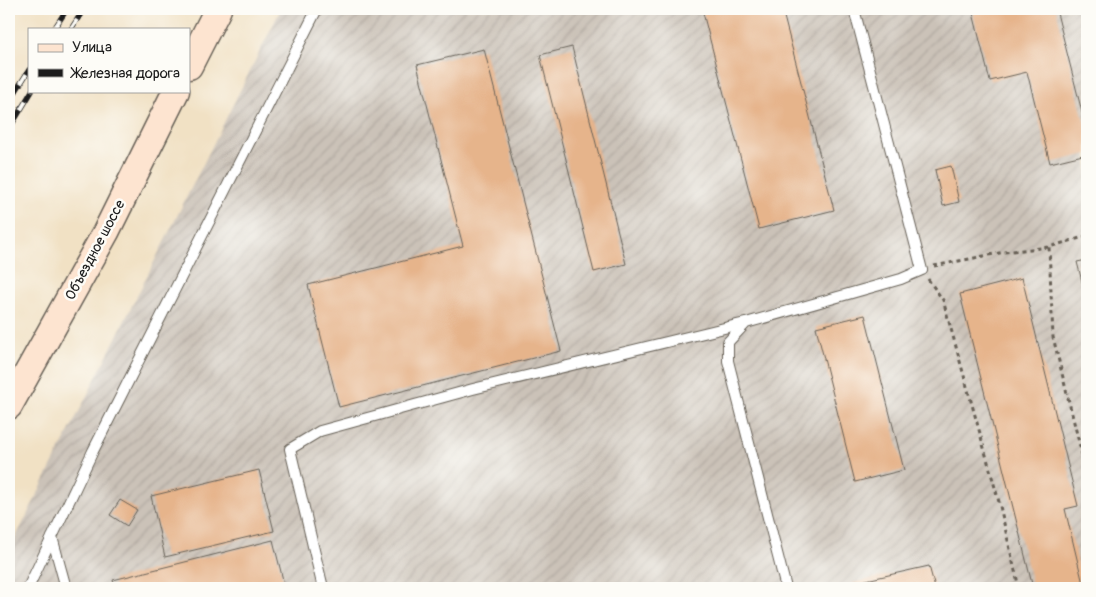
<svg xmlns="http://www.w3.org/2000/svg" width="1096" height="597" font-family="Pangolin,sans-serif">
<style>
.industrial{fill:url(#industrial-furrows)}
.building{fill:#e6b48b}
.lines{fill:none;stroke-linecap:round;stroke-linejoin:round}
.lane-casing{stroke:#676157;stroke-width:12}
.secondary-casing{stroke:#676157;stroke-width:29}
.path{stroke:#676157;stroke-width:3;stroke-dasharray:4 4;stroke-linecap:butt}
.lane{stroke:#fff;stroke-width:10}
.secondary{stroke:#fde4d0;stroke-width:26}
.rail-casing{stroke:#1c1c1c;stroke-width:5.5}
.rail{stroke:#fdfcf7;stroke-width:4;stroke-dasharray:11;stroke-linecap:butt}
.labels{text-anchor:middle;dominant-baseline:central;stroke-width:5;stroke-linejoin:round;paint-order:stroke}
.street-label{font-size:14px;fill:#1c1c1c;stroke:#fdfcf7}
</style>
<defs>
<pattern id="industrial-furrows" width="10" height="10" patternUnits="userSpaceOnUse" patternTransform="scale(1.25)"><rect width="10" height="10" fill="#cbc2b8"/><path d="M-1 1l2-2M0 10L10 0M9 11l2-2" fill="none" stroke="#aea69e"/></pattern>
</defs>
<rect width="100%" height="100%" fill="#fdfcf7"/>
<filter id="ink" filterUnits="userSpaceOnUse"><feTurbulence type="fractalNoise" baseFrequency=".02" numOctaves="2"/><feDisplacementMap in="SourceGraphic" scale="10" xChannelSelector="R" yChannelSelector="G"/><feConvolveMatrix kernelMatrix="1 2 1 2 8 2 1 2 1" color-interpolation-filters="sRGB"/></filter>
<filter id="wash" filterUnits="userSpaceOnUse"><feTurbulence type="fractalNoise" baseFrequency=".0096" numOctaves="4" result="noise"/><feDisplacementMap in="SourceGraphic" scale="20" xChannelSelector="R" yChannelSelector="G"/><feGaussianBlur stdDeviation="1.12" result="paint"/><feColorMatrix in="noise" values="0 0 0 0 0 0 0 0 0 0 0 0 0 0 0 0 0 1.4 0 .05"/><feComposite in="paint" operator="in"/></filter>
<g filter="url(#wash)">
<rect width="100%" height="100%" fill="#f1e1c4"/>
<path class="industrial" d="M281 9H1087V588H9V551Z"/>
<g id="blocks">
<path class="building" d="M702 9H782L834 210 759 229Z
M972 9H1056L1087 132V154L1050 163 1027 72 990 81Z
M572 47 626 264 594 272 540 55Z
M484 49 561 351 339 407 308 285 463 246 417 65Z
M951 166 959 202 943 206 935 170Z
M1087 260V301L1077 262Z
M1022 278 1078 506 1065 509 1084 588H1033L960 294Z
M865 315 904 470 855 482 816 327Z
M259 470 274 531 165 557 151 496Z
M120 500 137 510 127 526 110 515Z
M273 540 285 588H115L113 580Z
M929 566 935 588H854L853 583Z"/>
</g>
</g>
<g filter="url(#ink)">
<use href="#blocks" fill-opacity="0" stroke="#676157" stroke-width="1"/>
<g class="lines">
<defs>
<path id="lane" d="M52 537 66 588
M28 588 93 451 317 9
M323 588 290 449 320 431 473 389 745 323
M786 588 728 361V342L746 323 901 279 922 270 854 9"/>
<path id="secondary" d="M189 66 218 9
M9 406 106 232 176 91"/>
</defs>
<use href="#lane" class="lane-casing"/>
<use href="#secondary" class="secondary-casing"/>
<path class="path" d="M1087 236 1049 247 1053 337 1087 475
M934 266 1004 252 1049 247
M928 279 943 300 999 502 1019 588"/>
<use href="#lane" class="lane"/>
<use href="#secondary" class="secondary"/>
<defs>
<path id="rail" d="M54 29 67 9
M71 29 84 9
M9 102 29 70
M9 129 32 91"/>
</defs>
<use href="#rail" class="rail-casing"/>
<use href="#rail" class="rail"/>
</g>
</g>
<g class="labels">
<g class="street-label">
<text transform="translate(95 250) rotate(-62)">Объездное шоссе</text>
</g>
</g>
<rect width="1096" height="597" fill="none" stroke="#fdfcf7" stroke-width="30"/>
<rect x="28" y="28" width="162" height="65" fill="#fdfcf7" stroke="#a3a29f"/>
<rect x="38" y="44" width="25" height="8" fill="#fde4d0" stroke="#a3a29f"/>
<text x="72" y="52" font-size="15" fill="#1c1c1c">Улица</text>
<rect x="38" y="69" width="25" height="8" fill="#1c1c1c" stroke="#a3a29f"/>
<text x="72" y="78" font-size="15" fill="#1c1c1c">Железная дорога</text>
</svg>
